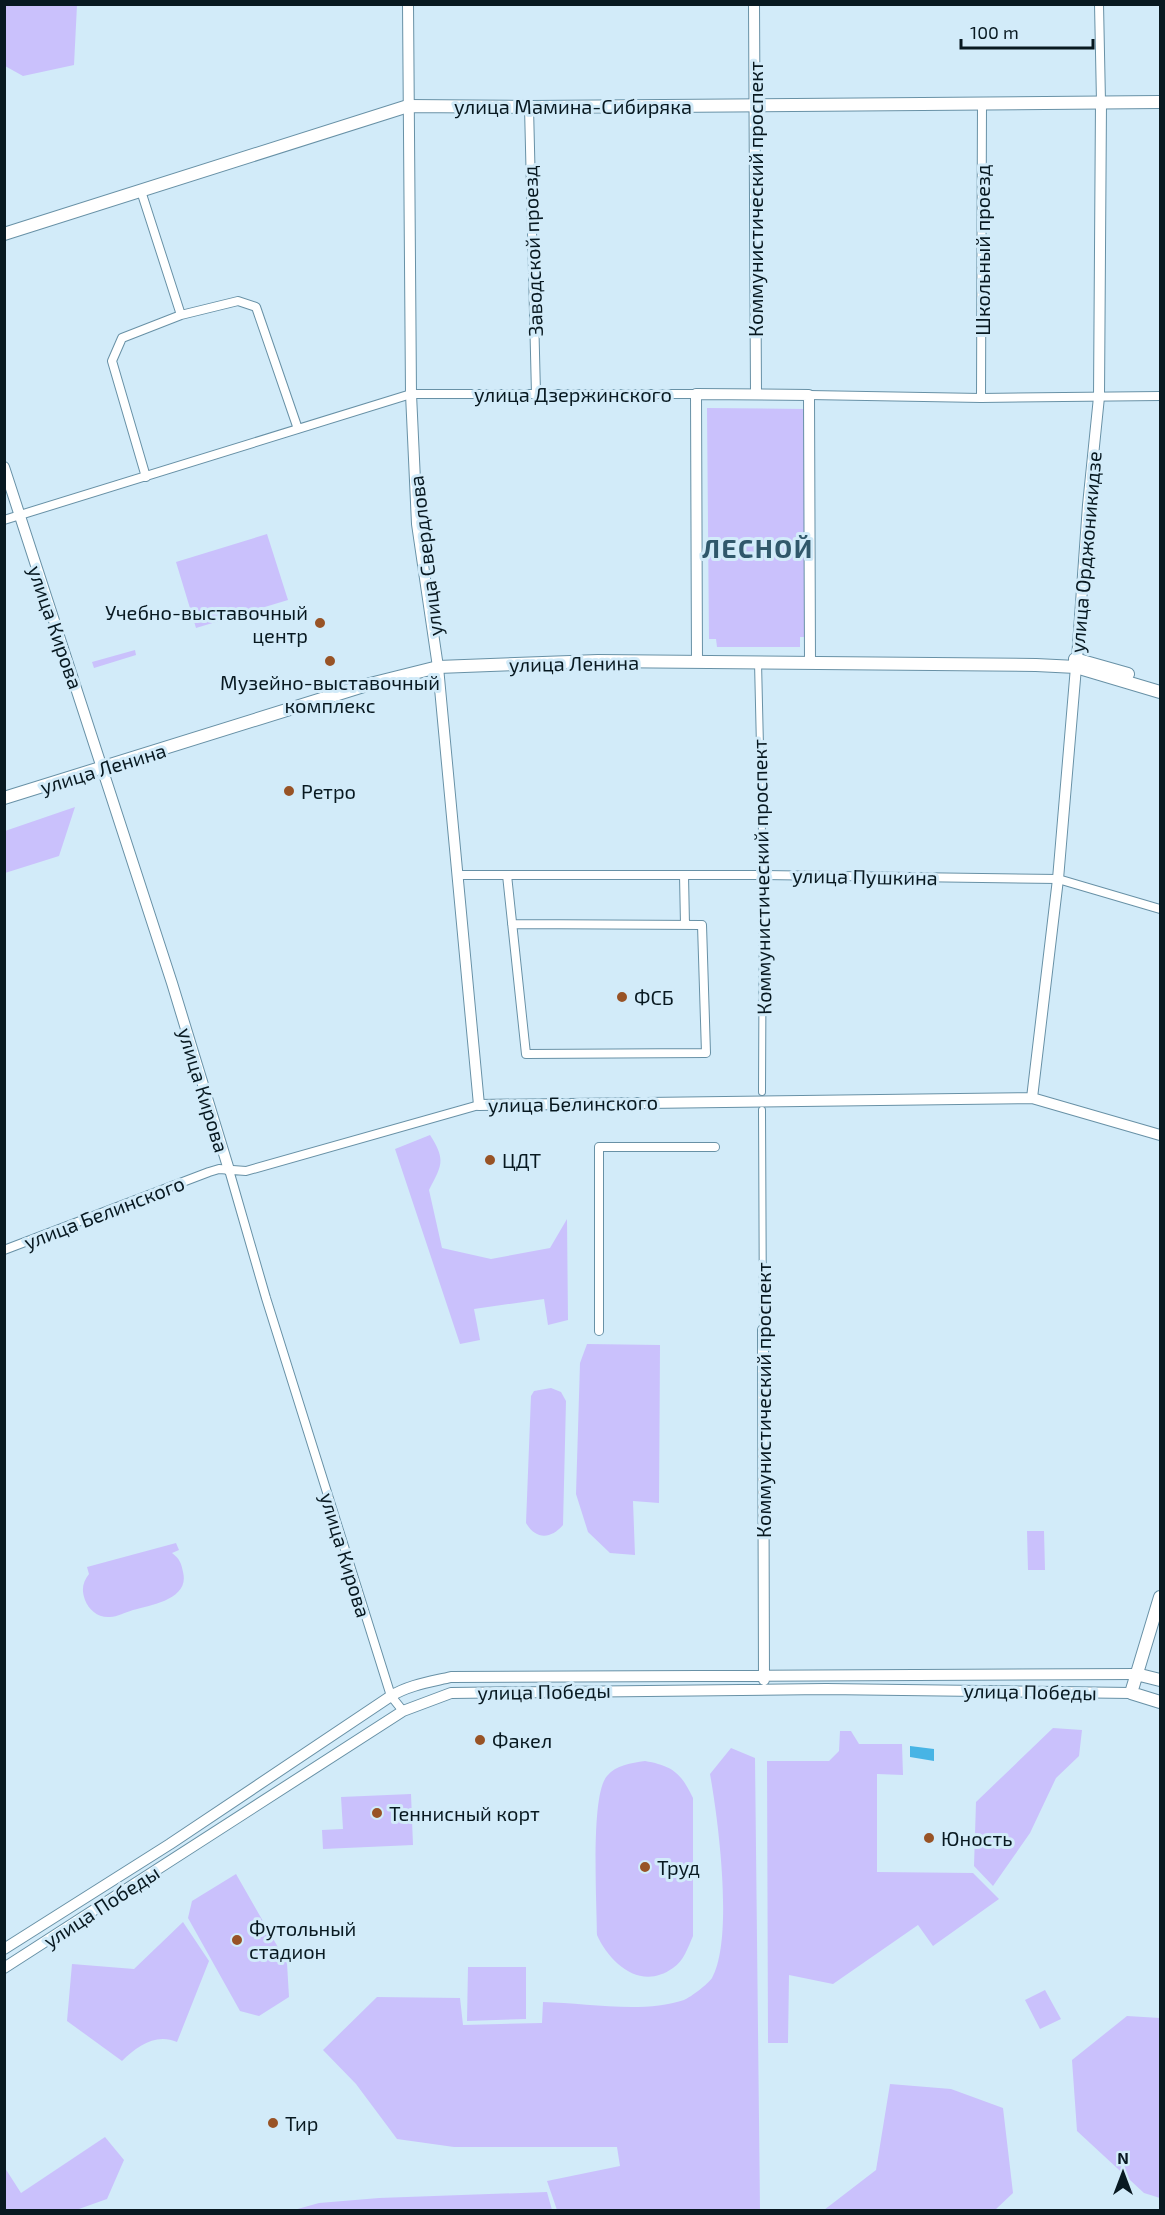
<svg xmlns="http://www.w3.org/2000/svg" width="1165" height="2215" font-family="'Exo 2',sans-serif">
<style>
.green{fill:#cac1fc}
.water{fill:#47b4e5}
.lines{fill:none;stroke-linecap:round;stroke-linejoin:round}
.pedestrian-casing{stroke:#6891a6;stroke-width:8}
.minor-casing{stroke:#6891a6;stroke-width:10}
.tertiary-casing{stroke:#6891a6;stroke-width:12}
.secondary-casing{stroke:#6891a6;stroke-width:14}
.pedestrian{stroke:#fff;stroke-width:6}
.minor{stroke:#fff;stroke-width:8}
.tertiary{stroke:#fff;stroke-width:10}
.secondary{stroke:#fff;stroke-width:12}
.poi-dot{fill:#985326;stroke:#d2ebf9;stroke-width:2}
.labels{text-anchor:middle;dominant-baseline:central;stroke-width:6;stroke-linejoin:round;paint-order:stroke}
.street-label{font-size:20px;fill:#081921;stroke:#d2ebf9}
.poi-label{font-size:20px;fill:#081921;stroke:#d2ebf9;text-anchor:start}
.district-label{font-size:26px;font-weight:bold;letter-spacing:1.5px;fill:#30586b;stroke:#d2ebf9}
</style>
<rect width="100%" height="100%" fill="#d2ebf9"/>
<path class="green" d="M5 4 77 5 74 65 23 76 5 66Z
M707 408 805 409 807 637H800V647H717L716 639H709Z
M267 534 288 600 196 628 176 562Z
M135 650 136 655 94 668 92 662Z
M75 807 59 856 5 873V831Z
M430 1135C446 1160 442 1165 429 1190L442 1248 491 1259 550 1248 567 1219 568 1320 548 1325 544 1299 474 1309 480 1340 460 1344 395 1149Z
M587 1344 660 1345 659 1503 633 1501 635 1555 610 1553 588 1532 576 1494 580 1363Z
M551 1388 561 1392 566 1401 563 1525C551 1539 536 1540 526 1523L531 1396 534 1391Z
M1027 1531H1044L1045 1570H1028Z
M176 1543 179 1550 172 1553C180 1559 181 1563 183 1572 190 1599 151 1605 133 1610 126 1612 117 1617 110 1617 98 1618 89 1610 85 1600 81 1589 83 1582 89 1574L87 1567Z
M1053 1728 1082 1730 1079 1756 1056 1778 1030 1833 993 1886 974 1866 976 1802Z
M840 1731H851L859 1744H902L903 1775 877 1774V1872L973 1873 999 1899 933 1946 918 1925 833 1984 789 1975 788 2043H768L767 1761H829L839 1751Z
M731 1748 755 1758 760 2210H557L547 2181 620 2166 617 2147H454L397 2139 356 2084 323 2050 377 1997 460 1998 463 2025 542 2023 543 2002C586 2003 643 2014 684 2000 691 1997 708 1984 712 1978 734 1939 718 1818 710 1774Z
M645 1761C673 1766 681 1773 693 1798V1936C688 1947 684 1961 673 1968 641 1991 610 1964 597 1935 597 1905 590 1795 607 1776 616 1765 631 1763 645 1761Z
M411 1794 413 1845 323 1849 322 1830 343 1829 341 1797Z
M236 1874 287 1963 289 1997 259 2016 240 2011 188 1918 192 1901Z
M183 1922 209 1961 177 2042C156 2033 137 2046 122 2061L67 2021 72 1964 134 1969Z
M468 1967H526V2019L467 2021Z
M1045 1990 1061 2019 1040 2029 1025 2000Z
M1127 2016 1160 2018V2198L1144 2193 1077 2131 1072 2060Z
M890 2084 951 2089 1003 2108 1013 2193 995 2210H824L876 2170Z
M105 2137 124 2160 107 2199 76 2210H5V2168L21 2193Z
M547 2192 552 2210H294L319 2203 379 2198Z"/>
<path class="water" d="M910 1746 934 1749V1761L910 1757Z"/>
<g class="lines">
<defs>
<path id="pedestrian" d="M758 662 763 875 762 1092
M762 1110 763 1330"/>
<path id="minor" d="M1099 4 1101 102
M529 107 536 394
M141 191 181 315 238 301 256 307 298 429
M809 395 981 398 1160 396
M981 398 982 102
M146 477 112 361 122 338 181 315
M4 520 411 394H696
M458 875H763L1058 879 1160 909
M507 875 526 1054 706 1053 702 925 512 924
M684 875 685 925
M229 1170 266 1298 391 1696 403 1711
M4 1250 209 1172 219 1169 246 1171 479 1105
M599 1331V1147H715"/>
<path id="tertiary" d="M408 4 411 394 417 524 438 667 479 1105 1032 1098 1160 1135
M754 4 756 394
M4 467 172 983 229 1170
M1077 659 1088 505 1099 397 1101 102
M697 661 696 394 809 395 810 662
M1032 1098 1058 879 1076 667
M763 1330 764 1680
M4 1949 170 1844 391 1696C409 1685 430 1682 451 1677L1136 1674
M4 1968 403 1711 451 1693 826 1689 1131 1693"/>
<path id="secondary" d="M4 234 408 106 529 107 1160 102
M1075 659 1128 674
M4 798 370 684 438 667 598 661 1036 665 1076 667 1160 692
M1160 1597 1131 1693 1160 1702
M1136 1674 1160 1680"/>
</defs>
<use href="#pedestrian" class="pedestrian-casing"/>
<use href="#minor" class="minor-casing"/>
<use href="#tertiary" class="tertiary-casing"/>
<use href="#secondary" class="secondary-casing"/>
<use href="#pedestrian" class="pedestrian"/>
<use href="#minor" class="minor"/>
<use href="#tertiary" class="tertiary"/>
<use href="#secondary" class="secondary"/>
</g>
<g class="poi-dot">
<circle cx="320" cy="623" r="6"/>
<circle cx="330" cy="661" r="6"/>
<circle cx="289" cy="791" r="6"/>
<circle cx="622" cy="997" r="6"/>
<circle cx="490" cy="1160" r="6"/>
<circle cx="480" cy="1740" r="6"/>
<circle cx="377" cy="1813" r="6"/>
<circle cx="929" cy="1838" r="6"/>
<circle cx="645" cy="1867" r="6"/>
<circle cx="237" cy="1940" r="6"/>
<circle cx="273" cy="2123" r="6"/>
</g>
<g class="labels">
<g class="street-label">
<text x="573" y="106">улица Мамина-Сибиряка</text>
<text transform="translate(755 199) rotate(-90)">Коммунистический проспект</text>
<text transform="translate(982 250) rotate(-90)">Школьный проезд</text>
<text transform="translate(532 251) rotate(-92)">Заводской проезд</text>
<text x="573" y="394">улица Дзержинского</text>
<text transform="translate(1085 552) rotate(-85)">улица Орджоникидзе</text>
<text transform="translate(425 556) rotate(-97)">улица Свердлова</text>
<text transform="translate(56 627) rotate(71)">улица Кирова</text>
<text transform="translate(574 663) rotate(-1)">улица Ленина</text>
<text transform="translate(103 768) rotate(-17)">улица Ленина</text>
<text transform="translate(865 876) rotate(1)">улица Пушкина</text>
<text transform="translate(761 877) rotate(-91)">Коммунистический проспект</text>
<text transform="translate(204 1090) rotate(73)">улица Кирова</text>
<text transform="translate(573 1103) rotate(-1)">улица Белинского</text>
<text transform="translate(104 1212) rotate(-21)">улица Белинского</text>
<text transform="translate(763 1400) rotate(-90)">Коммунистический проспект</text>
<text transform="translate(346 1555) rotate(73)">улица Кирова</text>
<text transform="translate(544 1691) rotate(-1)">улица Победы</text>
<text transform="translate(1030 1691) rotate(1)">улица Победы</text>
<text transform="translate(101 1906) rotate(-33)">улица Победы</text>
</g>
<g class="poi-label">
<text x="308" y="612" text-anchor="end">Учебно-выставочный<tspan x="308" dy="23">центр</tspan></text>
<text x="330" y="682" text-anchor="middle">Музейно-выставочный<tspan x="330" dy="23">комплекс</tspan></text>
<text x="301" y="791">Ретро</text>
<text x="634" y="997">ФСБ</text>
<text x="502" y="1160">ЦДТ</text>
<text x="492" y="1740">Факел</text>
<text x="389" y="1813">Теннисный корт</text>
<text x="941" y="1838">Юность</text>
<text x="657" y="1867">Труд</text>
<text x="249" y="1928">Футольный<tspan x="249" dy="23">стадион</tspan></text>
<text x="285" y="2123">Тир</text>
</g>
<g class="district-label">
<text x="758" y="547">ЛЕСНОЙ</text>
</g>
</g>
<rect width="1165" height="2215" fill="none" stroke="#081921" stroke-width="12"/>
<g transform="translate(1123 2173)" stroke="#d2ebf9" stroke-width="4.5" paint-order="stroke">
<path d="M0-4.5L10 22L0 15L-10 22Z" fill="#081921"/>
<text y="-9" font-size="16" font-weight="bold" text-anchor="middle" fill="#081921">N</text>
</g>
<path d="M961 39v9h132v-9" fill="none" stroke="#081921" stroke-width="3"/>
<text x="970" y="39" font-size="18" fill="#081921" stroke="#d2ebf9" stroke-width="4.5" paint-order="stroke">100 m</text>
</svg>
